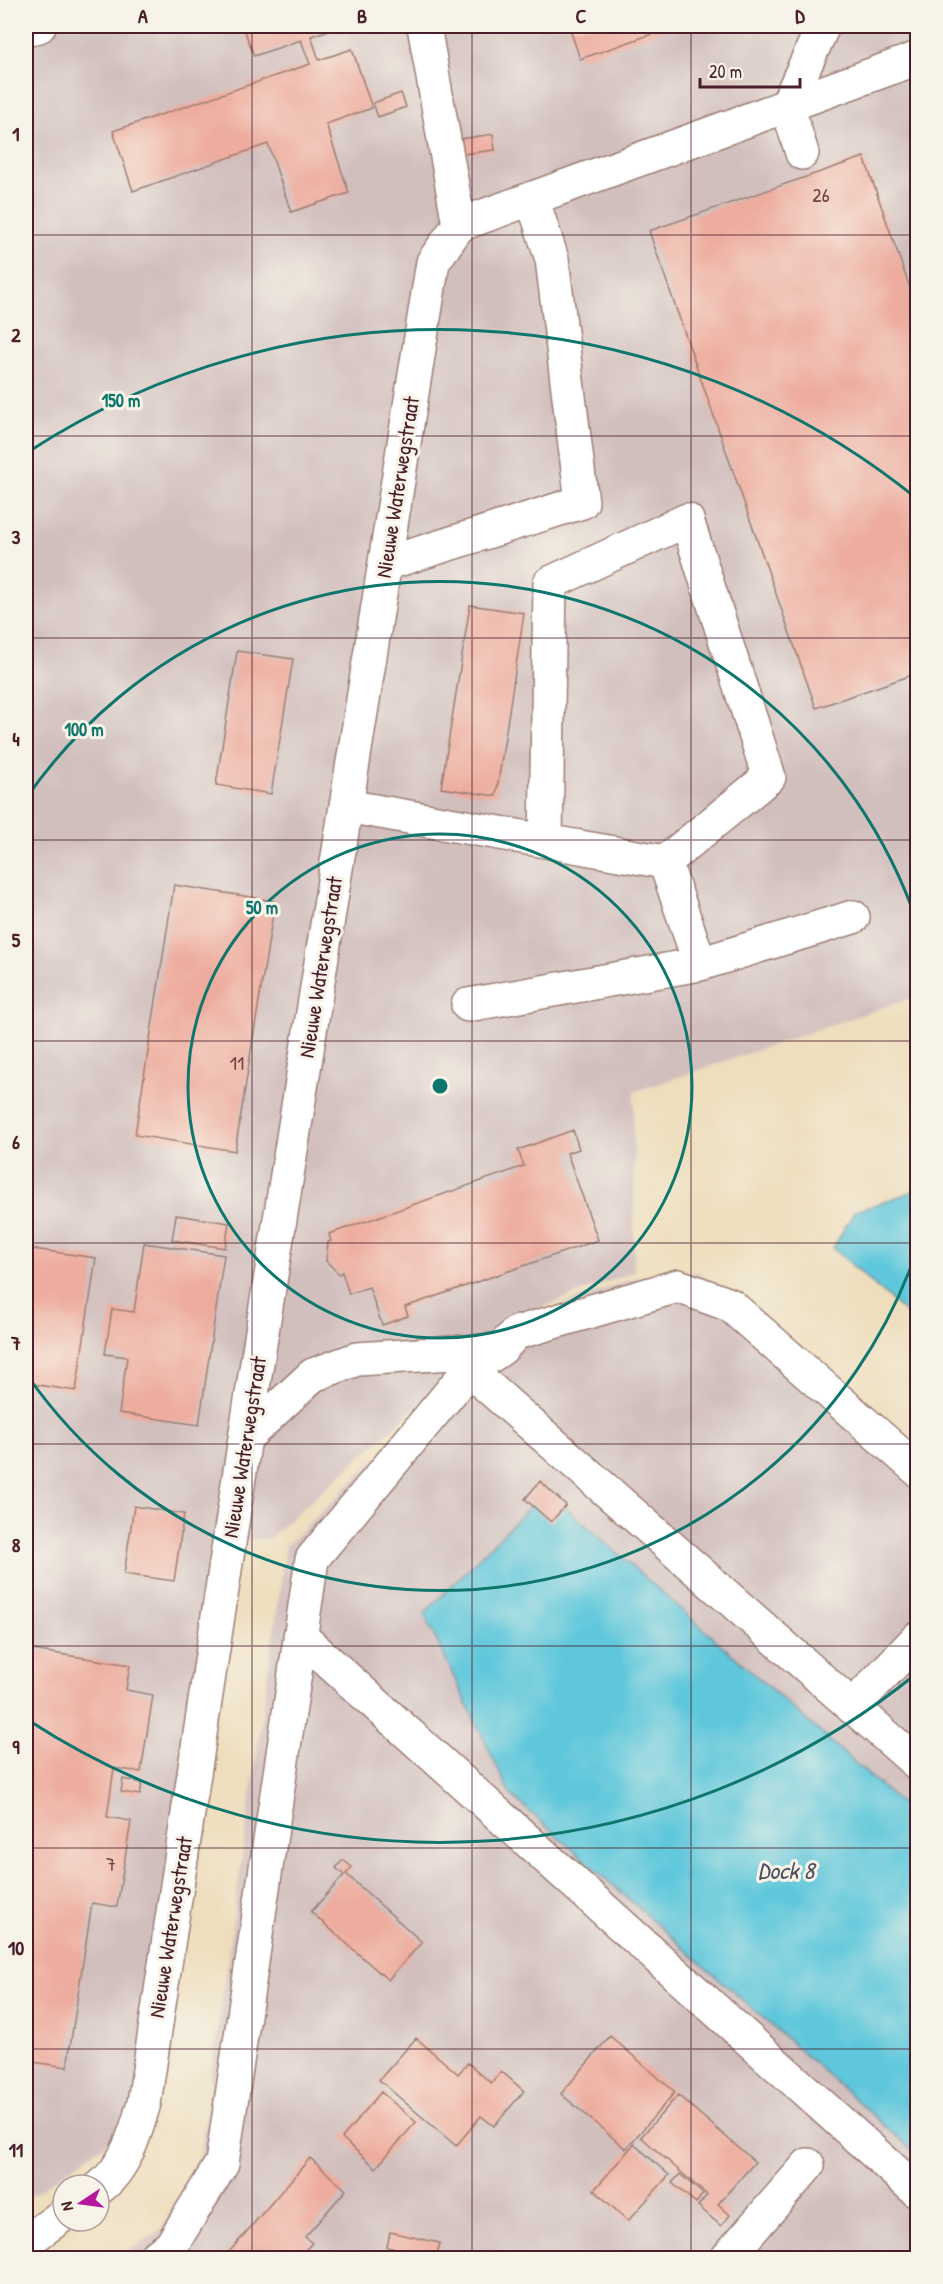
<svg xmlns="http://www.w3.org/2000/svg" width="943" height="2284" font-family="'Patrick Hand',sans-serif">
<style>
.industrial{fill:#d1bfbe}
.water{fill:#5fc7db;stroke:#547383;stroke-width:1.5}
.building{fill:#edac9e}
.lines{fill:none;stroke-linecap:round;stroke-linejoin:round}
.minor-casing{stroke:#9c7e74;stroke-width:36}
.minor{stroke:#fff;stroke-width:33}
.grid{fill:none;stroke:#4a1f2b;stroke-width:1.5;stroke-opacity:0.55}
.ring{fill:none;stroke:#0f766e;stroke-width:3}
.labels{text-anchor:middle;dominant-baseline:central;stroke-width:6;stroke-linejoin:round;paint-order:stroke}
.number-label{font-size:20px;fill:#734248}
.street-label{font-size:22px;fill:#4a1f2b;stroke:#f7f3e8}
.water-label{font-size:24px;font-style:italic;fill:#505160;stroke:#f7f3e8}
.centre{fill:#0f766e;stroke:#f7f3e8;stroke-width:3}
.ring-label{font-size:18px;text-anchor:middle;font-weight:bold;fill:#0f766e;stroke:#f7f3e8;stroke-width:6;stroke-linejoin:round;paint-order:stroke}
.neatline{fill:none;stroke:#4a1f2b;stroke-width:2}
.grid-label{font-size:20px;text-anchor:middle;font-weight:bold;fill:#4a1f2b}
</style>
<rect width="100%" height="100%" fill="#f7f3e8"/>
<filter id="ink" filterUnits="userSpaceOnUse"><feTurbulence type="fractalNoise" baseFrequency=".0167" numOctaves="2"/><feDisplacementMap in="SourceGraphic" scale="12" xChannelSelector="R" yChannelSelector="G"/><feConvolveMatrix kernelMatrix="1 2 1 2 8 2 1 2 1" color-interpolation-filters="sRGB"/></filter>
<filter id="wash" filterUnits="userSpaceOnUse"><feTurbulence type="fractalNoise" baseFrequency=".008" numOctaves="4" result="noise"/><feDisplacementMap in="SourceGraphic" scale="24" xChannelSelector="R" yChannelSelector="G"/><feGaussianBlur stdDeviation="1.35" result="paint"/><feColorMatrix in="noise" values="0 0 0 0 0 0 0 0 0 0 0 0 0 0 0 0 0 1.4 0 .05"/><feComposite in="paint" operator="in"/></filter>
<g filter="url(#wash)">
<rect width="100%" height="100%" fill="#eedebd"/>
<path class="industrial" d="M26 26H917V996L634 1092V1272L517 1317 268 1539 218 1540 143 2118 26 2199Z
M699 1272 917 1467V2258H117L161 2231 200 2154 286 1546 521 1320 635 1278Z"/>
<path class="water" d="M917 1190H918L917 1323 833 1248 854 1212Z
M546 1490 917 1818V2154L510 1794 424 1614Z"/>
<g id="blocks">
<path class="building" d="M243 26H341L311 36 319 60 352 49 372 108 326 124 349 193 291 212 268 144 133 191 113 131 310 64 301 40 254 56Z
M569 26H675L580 59Z
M401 93 406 107 378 117 373 103Z
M493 134 495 150 463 154 461 139Z
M864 157 918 311V673L816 708 649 231Z
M470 605 524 613 496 796 441 788Z
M237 651 293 659 271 794 216 785Z
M174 885 275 901 235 1151 135 1135Z
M573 1130 579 1149 567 1153 598 1240 405 1307 408 1316 382 1325 369 1287 349 1294 342 1272 339 1274 326 1261 328 1242 331 1241 329 1234 524 1166 518 1150Z
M176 1215 229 1223 225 1248 172 1240Z
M144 1243 224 1255 199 1425 119 1413 127 1357 105 1354 112 1309 134 1312Z
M26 1248 96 1258 76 1391 26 1383Z
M540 1481 566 1505 551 1522 525 1499Z
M134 1506 184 1514 174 1581 124 1574Z
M26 1649 130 1665 126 1690 153 1695 141 1772 114 1768 107 1817 131 1821 117 1907 92 1903 67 2067 26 2061Z
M123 1779 142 1783 140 1795 121 1792Z
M343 1860 352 1867 346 1874 422 1942 388 1980 311 1912 344 1875 336 1868Z
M610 2036 675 2092 626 2149 561 2094Z
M416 2038 458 2074 468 2063 491 2083 501 2071 524 2091 494 2126 481 2116 456 2146 379 2080Z
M381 2092 416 2122 376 2168 342 2138Z
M678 2095 755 2162 718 2204 730 2215 721 2226 698 2206 707 2195 641 2137Z
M634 2144 669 2175 628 2221 594 2190Z
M310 2158 346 2190 305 2237 312 2243 298 2258H224Z
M680 2174 703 2194 696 2203 672 2183Z
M390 2232 440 2243 436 2258 387 2247Z"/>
</g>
</g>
<g filter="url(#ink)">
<use href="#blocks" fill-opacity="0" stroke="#9c7e74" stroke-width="1.5"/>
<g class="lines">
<defs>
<path id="minor" d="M424 26 459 225
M26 30 39 26
M802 153 787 105 823 26
M385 564 582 502 552 259 532 198
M346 806 665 862 700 964
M546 841 550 583 687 520 769 777 665 862
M468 1005 700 964 853 917
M469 1370 918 1764
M245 1438 313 1375 357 1359 498 1350
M300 1636 918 2192
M852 1707 918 1638
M99 2188C125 2169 136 2132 144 2103L245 1438 433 262 459 225 918 58
M26 2242 63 2215
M154 2258 171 2246 222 2163 312 1559 469 1370 501 1349 516 1333 678 1286 730 1305 918 1470
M727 2258 808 2165"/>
</defs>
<use href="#minor" class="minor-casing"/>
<use href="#minor" class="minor"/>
</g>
</g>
<path class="grid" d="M252 26V2258M472 26V2258M691 26V2258M26 235H918M26 436H918M26 638H918M26 840H918M26 1041H918M26 1243H918M26 1444H918M26 1646H918M26 1848H918M26 2049H918"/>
<g class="ring">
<circle cx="440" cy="1086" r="252"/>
<path d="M917 1250A504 504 0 0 1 27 1375M27 797A504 504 0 0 1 917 922"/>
<path d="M916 1674A756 756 0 0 1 28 1720M28 452A756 756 0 0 1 916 498"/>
</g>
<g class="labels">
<g class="number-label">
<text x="821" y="194">26</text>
<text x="237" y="1062">11</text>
<text x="111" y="1863">7</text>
</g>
<g class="street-label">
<text transform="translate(397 487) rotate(-81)">Nieuwe Waterwegstraat</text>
<text transform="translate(320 967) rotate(-81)">Nieuwe Waterwegstraat</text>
<text transform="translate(244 1447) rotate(-81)">Nieuwe Waterwegstraat</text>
<text transform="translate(170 1927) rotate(-81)">Nieuwe Waterwegstraat</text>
</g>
<g class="water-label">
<text x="786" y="1870">Dock 8</text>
</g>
</g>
<circle cx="440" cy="1086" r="9" class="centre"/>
<g class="ring-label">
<text x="121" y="407">150 m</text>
<text x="84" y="736">100 m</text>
<text x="262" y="914">50 m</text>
</g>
<rect width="943" height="2284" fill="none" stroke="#f7f3e8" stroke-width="66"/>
<g transform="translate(81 2203) rotate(257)"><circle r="28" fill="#f7f3e8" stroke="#b29e9c" stroke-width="1.5"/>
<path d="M0-4.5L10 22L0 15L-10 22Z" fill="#b5179e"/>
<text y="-9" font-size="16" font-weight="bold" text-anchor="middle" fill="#4a1f2b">N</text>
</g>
<path d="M700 78v9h100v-9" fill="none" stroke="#4a1f2b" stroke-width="3"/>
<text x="709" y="78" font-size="18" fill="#4a1f2b" stroke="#f7f3e8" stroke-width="4.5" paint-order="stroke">20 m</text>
<rect x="33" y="33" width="877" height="2218" class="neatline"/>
<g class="grid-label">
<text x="143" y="23">A</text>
<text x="362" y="23">B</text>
<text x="581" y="23">C</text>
<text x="800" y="23">D</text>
<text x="16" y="141">1</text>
<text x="16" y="342">2</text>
<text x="16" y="544">3</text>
<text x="16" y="746">4</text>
<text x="16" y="947">5</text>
<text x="16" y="1149">6</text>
<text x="16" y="1350">7</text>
<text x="16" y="1552">8</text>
<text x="16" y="1754">9</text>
<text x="16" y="1955">10</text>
<text x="16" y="2157">11</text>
</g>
</svg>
